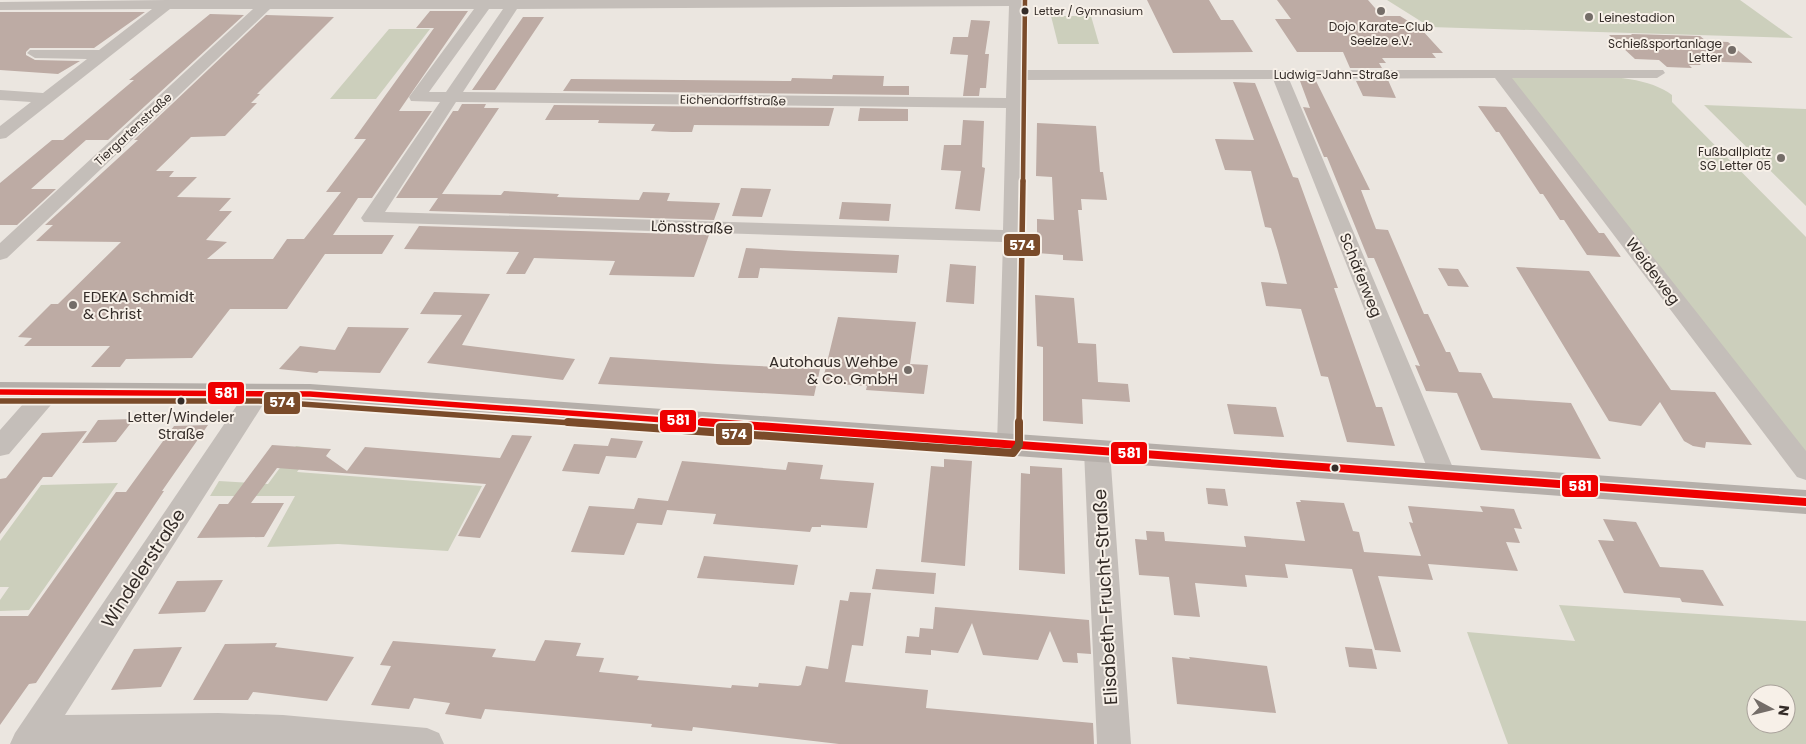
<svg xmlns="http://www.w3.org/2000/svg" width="1806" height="744" font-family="Poppins,sans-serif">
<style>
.green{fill:#cccfbc;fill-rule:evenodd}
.building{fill:#bdaba4}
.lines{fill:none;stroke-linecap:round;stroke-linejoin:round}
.street{fill:#c4beb9;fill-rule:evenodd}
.secondary{fill:#b5afaa;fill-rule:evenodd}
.bus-1-far1-casing{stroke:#f7f0e8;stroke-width:9}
.bus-1-casing{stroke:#f7f0e8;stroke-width:11}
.bus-2-far2-casing{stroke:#f7f0e8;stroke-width:7}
.bus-2-far1-casing{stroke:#f7f0e8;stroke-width:9}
.bus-2-casing{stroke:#f7f0e8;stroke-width:11}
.bus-1-far1{stroke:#e00;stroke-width:5.5}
.bus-1{stroke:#e00;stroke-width:8}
.bus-2-far2{stroke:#7a4b2a;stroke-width:4.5}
.bus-2-far1{stroke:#7a4b2a;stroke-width:5.5}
.bus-2{stroke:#7a4b2a;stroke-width:8}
.bus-dot{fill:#342c28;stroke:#f7f0e8;stroke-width:2}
.poi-dot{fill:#746d68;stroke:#f7f0e8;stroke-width:2}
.labels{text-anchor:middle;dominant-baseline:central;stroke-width:4;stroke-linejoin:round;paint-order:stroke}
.far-bus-label{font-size:11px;fill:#342c28;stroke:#f7f0e8;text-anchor:start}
.far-poi-label{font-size:12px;fill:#342c28;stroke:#f7f0e8;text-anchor:end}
.far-street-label{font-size:12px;fill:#342c28;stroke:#f7f0e8}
.bus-label{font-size:14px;fill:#342c28;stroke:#f7f0e8}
.street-label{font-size:15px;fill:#342c28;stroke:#f7f0e8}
.poi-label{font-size:15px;fill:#342c28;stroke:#f7f0e8;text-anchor:start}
.near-street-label{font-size:18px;fill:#342c28;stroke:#f7f0e8}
.line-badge{stroke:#f7f0e8;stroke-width:2}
.badge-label{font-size:14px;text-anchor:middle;font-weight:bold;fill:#fff}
</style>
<rect width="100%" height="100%" fill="#ebe6e0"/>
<path class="green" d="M1387 0H1740L1793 38 1430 27Z
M1051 16H1091L1099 44H1058Z
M389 29H430L376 99H330Z
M1510 77C1554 77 1637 68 1672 95V102L1806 237V460Z
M1704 105 1806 109V206Z
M296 446 314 448 297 472 482 486 448 551 338 544 267 547 295 496H210L219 481 268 484Z
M118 483 29 610 0 611V600L9 587H0V541L41 485Z
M1559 605 1806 621V744H1508L1467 632 1575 641ZM1756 694H1786V724H1756Z"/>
<path class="building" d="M1147 0H1209L1221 20H1233L1253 52 1173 53Z
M1277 0H1368L1382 16H1400L1421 29 1443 53H1432L1436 58H1382L1386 63H1379L1382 68H1350L1343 52H1297L1275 19H1291Z
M430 11H468L399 111H432L372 198H358L333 235H394L382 254H325L287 309H230L192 358 126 359 120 367H91L110 346H24L32 338 18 337 51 304H58L121 242 36 241 53 225H45L138 140H134L266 15 334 17 257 94H260L251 103H257L225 136 191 137 156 171H174L169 177H197L177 197 231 198 219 211H232L206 240 227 242 207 259H273L287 239H304L341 192H326L366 139H354L434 28H416Z
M0 12H145L94 48H30L26 52V55L35 60 80 61 58 74 0 70Z
M210 14 244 15 108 140H86L31 189H56L17 225H0V183L52 140H63L134 80H129Z
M523 17H544L495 90H472Z
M971 20 990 21 985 54H989L986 88H980L979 96H963L968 55 950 54 953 37H968Z
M1631 34 1700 36 1706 41 1728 42 1753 63 1696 61 1701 65H1689L1692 68 1667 67 1659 60 1635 59 1609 35H1632Z
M833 75 884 76 883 86H909V95L563 91 571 79 784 81H791L792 78 832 79Z
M1388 80 1396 98 1363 96 1356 81Z
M1300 81H1316L1370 190H1361L1376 229 1388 230 1424 314H1428L1446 352H1450L1459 372 1481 373 1493 398 1571 403 1601 459 1481 450 1457 393 1426 391 1415 365 1420 366 1374 258H1368L1327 157H1324L1303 107 1310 108Z
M1233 82 1255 83 1293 177 1298 178 1338 288H1334L1376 407H1382L1395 446 1347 442 1328 377 1321 376 1301 309 1266 306 1261 282 1287 284 1278 251 1271 228 1265 227 1251 171 1225 170 1215 139 1254 140Z
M462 104H486L484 108H499L442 194 501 195 504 191 559 194 557 197 639 200 643 192 670 193 667 201 720 203 714 220 429 211 438 198H396L453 111H458Z
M554 105 834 108 829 126 694 125 692 132H672L651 131 655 124 598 123 599 120H545Z
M1478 106 1506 107 1599 233H1604L1621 257 1587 255 1564 220H1560L1543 194H1540L1499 132H1496Z
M860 108 908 109V121H858Z
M963 120 984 121 982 167 985 168 980 211 955 209 961 171 941 170 944 145H961Z
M1037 123 1096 126 1100 172H1103L1107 200 1081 199 1082 210H1078L1083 261 1063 260V255L1037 253V219L1054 220 1052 177 1036 176Z
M741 188 771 189 762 217 732 216Z
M842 202 891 204 889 221 839 219Z
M419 226 709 235 694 277 609 275 615 261 534 258 525 274H506L519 252 404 249Z
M746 248 796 251 899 255 897 273 760 268 758 278H738Z
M950 264 976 266 974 304 946 302Z
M1516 267 1589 271 1671 390 1715 392 1752 445 1706 442 1705 448 1693 446 1684 441 1660 402 1641 426 1609 421Z
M1438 268 1458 269 1469 287 1448 286Z
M434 292 490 294 462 345 575 359 563 380 427 363 462 315 420 314Z
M1035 295 1074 298 1078 343 1096 344 1098 382 1128 384 1130 402 1082 399 1083 424 1043 421V347L1037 346Z
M838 317 916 322 910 364 928 365 924 394 866 390 867 386 822 383Z
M348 327 409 328 380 373 319 371 317 373 279 369 300 346 335 350Z
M610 357 717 364 820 369 814 396 598 384Z
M1227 404 1276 407 1284 437 1234 434Z
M134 419 116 442 82 443 98 420Z
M208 425 162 491H164L36 683 29 684 0 725V616H28L116 492H126L174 426Z
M87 431 52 477H43L0 534V479L6 478 42 433Z
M512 435 532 436 480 538 458 536 486 484 277 468 251 503H284L264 537 197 538 219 504H228L272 445 331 449 326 456 347 471 365 447 500 458Z
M611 438 643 441 636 458 606 456 599 474 562 471 574 444 608 446Z
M944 459 972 461 965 566 921 562 931 466 944 467Z
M682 461 786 470 788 462 823 465 820 479 874 483 867 528 821 525V527H812L810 532 713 524 716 514 667 510 662 525 637 523 624 555 571 552 589 506 634 509 638 498 668 501Z
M1030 466 1062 468 1065 574 1019 570 1021 473 1030 474Z
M1206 488 1225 489 1228 506 1208 504Z
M1300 500 1344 503 1353 531 1359 532 1364 552 1421 556 1409 522 1413 523 1408 506 1483 512 1480 506 1514 509 1522 529 1514 528 1520 543 1506 542 1518 571 1428 564 1433 580 1378 576 1401 652 1375 650 1352 569 1285 564 1288 578 1245 575 1247 587 1195 583 1200 617 1174 615 1169 577 1139 575 1135 539 1147 540 1146 531 1164 532 1165 541 1246 547 1244 536 1305 541 1296 502H1301Z
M1603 519 1636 522 1660 567 1703 570 1724 606 1682 602 1680 598 1624 593 1598 540 1614 541Z
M704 556 798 565 794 585 697 578Z
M876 569 936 573 934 594 872 589Z
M223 580 205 612 158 614 177 581Z
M850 592 871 593 863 646 852 645 845 682 928 690 926 708 1093 723 1094 744H839L693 727 692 731 651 727 652 724 485 709 481 719 445 714 450 703 414 698 409 709 371 705 391 666 380 665 393 641 496 649 492 657 535 661 545 640 581 643 576 656 604 658 599 672 639 676 637 680 731 688 732 685 758 687 759 683 798 686 801 685 806 666 828 669 840 600 848 601Z
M935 607 1089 620 1091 654 1077 653 1078 663 1063 662 1050 631 1038 660 983 655 972 623 958 653 931 650V655L905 653 907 636 919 637 920 628 933 629Z
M277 643 275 647 354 657 327 701 253 692 248 700H193L225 644Z
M182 647 161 687 111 690 134 649Z
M1345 647 1372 649 1377 669 1349 667Z
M1172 657 1190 659 1189 657 1267 666 1276 713 1177 704Z"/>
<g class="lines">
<path class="street" d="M167 0H1023V70H1663L1665 73 1657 78H1512L1806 451V480L1797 477 1495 78 1289 79 1456 475 1452 482 1443 485 1434 482 1430 475 1273 79 1023 80V445L1019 452 1010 454 1001 452 997 445 1003 242 364 222 361 218 440 102 411 101 409 97 474 9H270L7 258 0 260V243L253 9H170L6 138 0 139V126L31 102 0 100V90L43 93 87 59 35 58 27 53 30 50H99L152 9 0 10V2ZM1009 6 1006 98 463 92 517 9ZM489 9H503L446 92H429ZM456 102 1006 108 1003 230 385 212Z
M259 384 268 386 271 392 65 715 218 713 283 715 427 728 439 733 444 744H10L15 733 250 386Z
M47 385 56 387 59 393 56 399 9 454 0 456V430L38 387Z
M1097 441 1106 444 1110 451 1131 744H1097L1084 451 1088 444Z"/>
<path class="secondary" d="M0 382 310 384 1806 490V514L310 404 0 402Z"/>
<defs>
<path id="bus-1-far1" d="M0 392 310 394 719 424"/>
<path id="bus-1" d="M702 422 1806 502"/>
<path id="bus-2-far2" d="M1023 182 1025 0"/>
<path id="bus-2-far1" d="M0 401H259L586 424
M1019 424 1023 181"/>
<path id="bus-2" d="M568 422 1013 453 1019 445V422"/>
</defs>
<use href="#bus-1-far1" class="bus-1-far1-casing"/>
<use href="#bus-1" class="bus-1-casing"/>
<use href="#bus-2-far2" class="bus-2-far2-casing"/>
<use href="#bus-2-far1" class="bus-2-far1-casing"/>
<use href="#bus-2" class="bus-2-casing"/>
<use href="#bus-1-far1" class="bus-1-far1"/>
<use href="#bus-1" class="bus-1"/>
<use href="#bus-2-far2" class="bus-2-far2"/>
<use href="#bus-2-far1" class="bus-2-far1"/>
<use href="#bus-2" class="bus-2"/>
</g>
<g class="bus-dot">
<circle cx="1025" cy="11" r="4.5"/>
<circle cx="181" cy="401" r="4.5"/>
<circle cx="1335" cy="468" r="4.5"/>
</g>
<g class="poi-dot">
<circle cx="1381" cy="11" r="5"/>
<circle cx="1589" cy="17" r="5"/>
<circle cx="1732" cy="50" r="5"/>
<circle cx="1781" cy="158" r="5"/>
<circle cx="73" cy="305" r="5"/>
<circle cx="908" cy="370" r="5"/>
</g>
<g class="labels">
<g class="far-bus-label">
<text x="1034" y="11">Letter / Gymnasium</text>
</g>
<g class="far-poi-label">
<text x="1599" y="17" text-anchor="start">Leinestadion</text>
<text x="1381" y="26" text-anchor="middle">Dojo Karate-Club<tspan x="1381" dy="14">Seelze e.V.</tspan></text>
<text x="1722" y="43">Schießsportanlage<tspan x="1722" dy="14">Letter</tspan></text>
<text x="1771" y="151">Fußballplatz<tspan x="1771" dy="14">SG Letter 05</tspan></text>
</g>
<g class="far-street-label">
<text x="1336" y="74">Ludwig-Jahn-Straße</text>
<text transform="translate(733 100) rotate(1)">Eichendorffstraße</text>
<text transform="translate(133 129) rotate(-43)">Tiergartenstraße</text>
</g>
<g class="bus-label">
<text x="181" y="417">Letter/Windeler<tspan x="181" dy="17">Straße</tspan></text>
</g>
<g class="street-label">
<text transform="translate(692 227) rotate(2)">Lönsstraße</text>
<text transform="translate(1653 271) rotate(53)">Weideweg</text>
<text transform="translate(1361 275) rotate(68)">Schäferweg</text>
</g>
<g class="poi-label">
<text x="83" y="296">EDEKA Schmidt<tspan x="83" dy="17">&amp; Christ</tspan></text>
<text x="898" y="361" text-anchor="end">Autohaus Wehbe<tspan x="898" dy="17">&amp; Co. GmbH</tspan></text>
</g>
<g class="near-street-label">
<text transform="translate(143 568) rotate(-57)">Windelerstraße</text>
<text transform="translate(1105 597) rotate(-93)">Elisabeth-Frucht-Straße</text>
</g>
</g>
<g class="line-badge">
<rect x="1003" y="233" width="38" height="24" rx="5" fill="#7a4b2a"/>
<rect x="207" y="381" width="38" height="24" rx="5" fill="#e00"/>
<rect x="263" y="391" width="38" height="24" rx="5" fill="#7a4b2a"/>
<rect x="659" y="409" width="38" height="24" rx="5" fill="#e00"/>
<rect x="715" y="422" width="38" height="24" rx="5" fill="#7a4b2a"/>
<rect x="1110" y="441" width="38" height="24" rx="5" fill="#e00"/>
<rect x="1561" y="474" width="38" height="24" rx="5" fill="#e00"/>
</g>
<g class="badge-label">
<text x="1022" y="250">574</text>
<text x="226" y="398">581</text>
<text x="282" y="407">574</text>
<text x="678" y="425">581</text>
<text x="734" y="439">574</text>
<text x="1129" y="458">581</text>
<text x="1580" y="491">581</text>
</g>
<g transform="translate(1771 709) rotate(97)"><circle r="24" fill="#f7f0e8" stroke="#a9a29b"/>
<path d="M0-4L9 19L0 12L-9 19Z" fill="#746d68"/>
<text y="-8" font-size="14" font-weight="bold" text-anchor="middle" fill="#342c28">N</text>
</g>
</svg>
